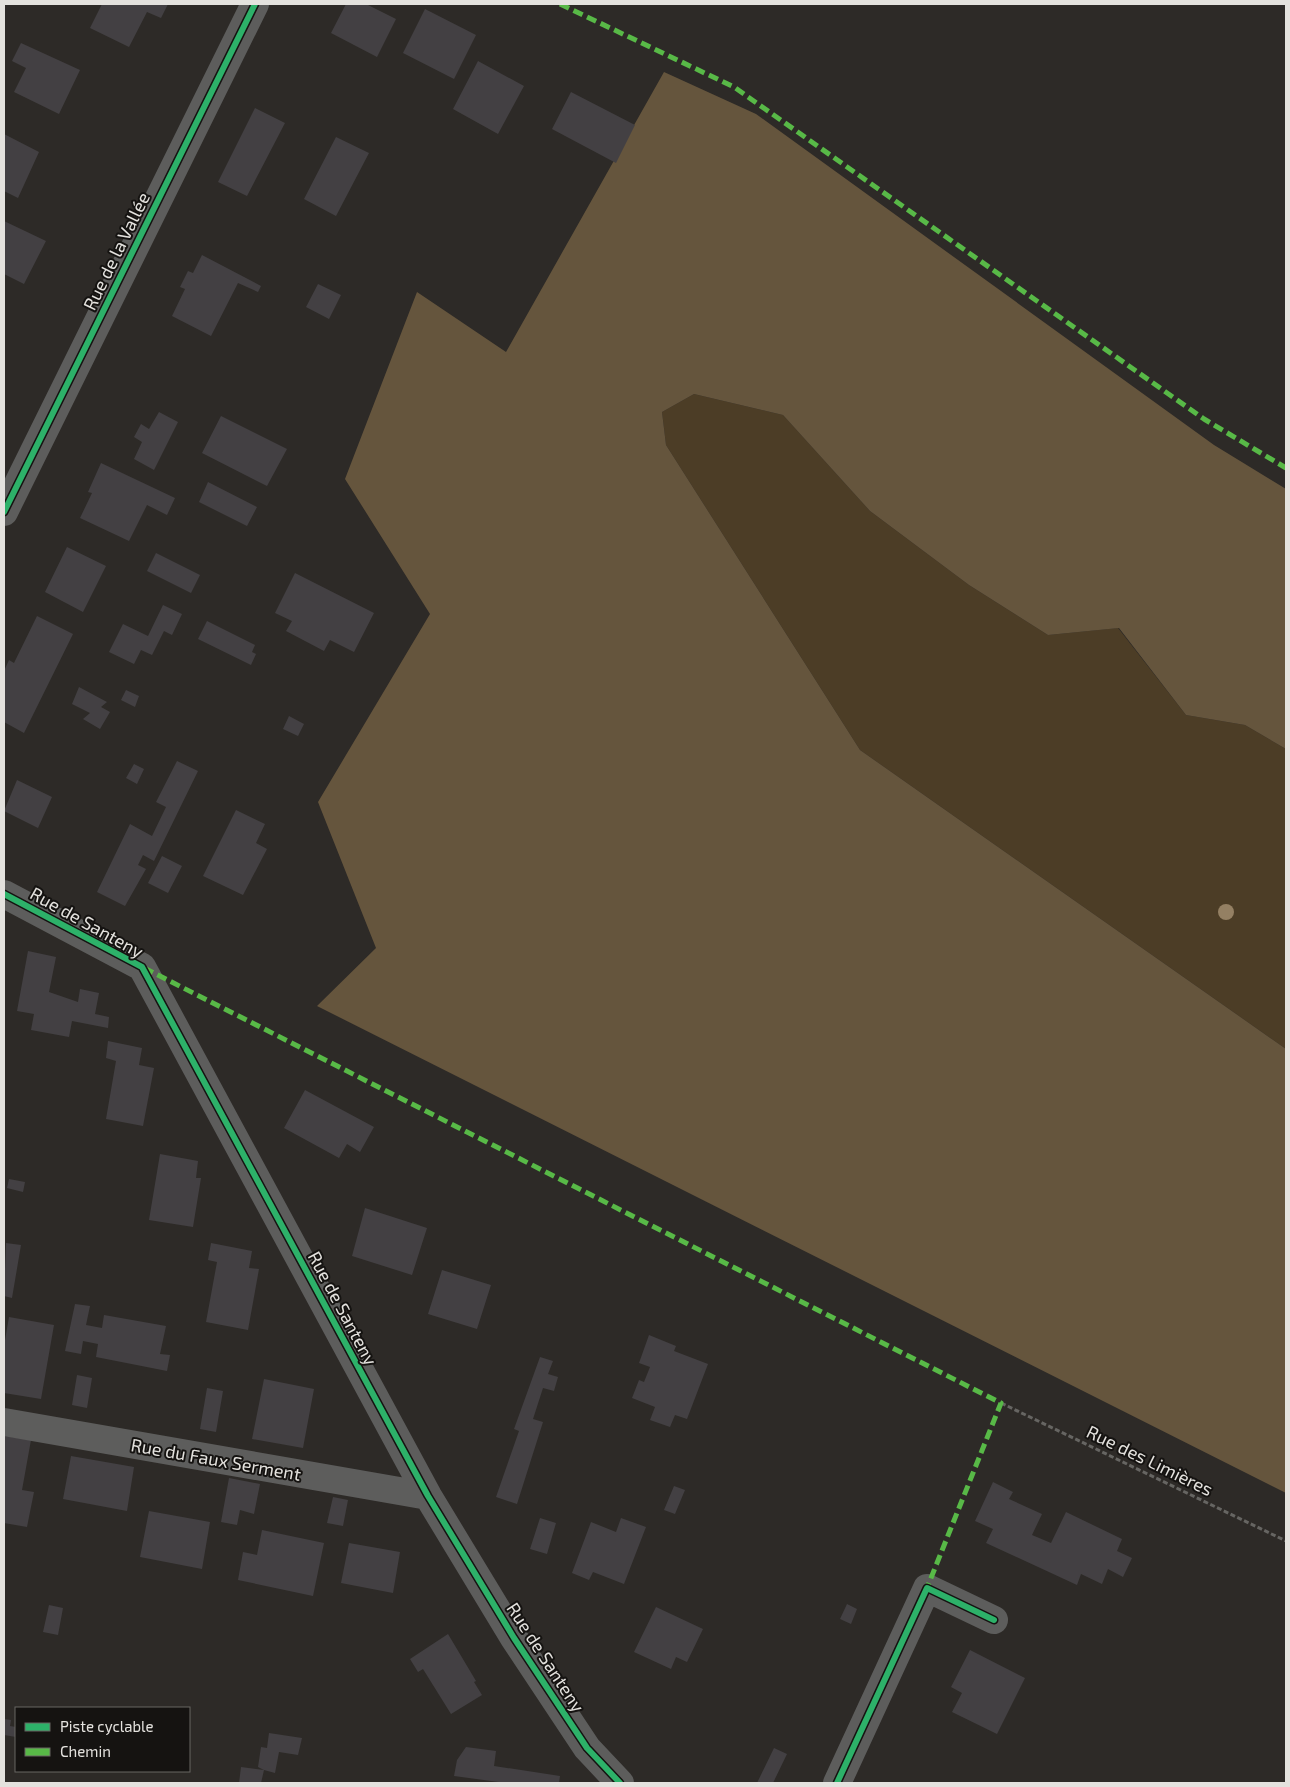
<svg xmlns="http://www.w3.org/2000/svg" width="1290" height="1787" font-family="'Exo 2',sans-serif">
<style>
.green{fill:#4c3d26}
.forest{fill:#65553d}
.building{fill:#434043}
.lines{fill:none;stroke-linecap:round;stroke-linejoin:round}
.path{stroke:#666562;stroke-width:3;stroke-dasharray:5 2.5;stroke-linecap:butt}
.street{stroke:#5d5d5c;stroke-width:28}
.quiet{stroke:#58b947;stroke-width:5;stroke-dasharray:10 5;stroke-linecap:butt}
.cycleway-casing{stroke:#151311;stroke-width:9}
.cycleway{stroke:#2db169;stroke-width:6}
.tree{fill:#948063}
.labels{text-anchor:middle;dominant-baseline:central;stroke-width:4;stroke-linejoin:round;paint-order:stroke}
.street-label{font-size:18px;fill:#e4e2de;stroke:#151311}
</style>
<rect width="100%" height="100%" fill="#2d2a27"/>
<path class="green" d="M694 394 783 415 870 511 969 585 1048 635 1118 628 1186 715 1245 725 1286 749V1049L860 750 666 445 662 412Z"/>
<path class="forest" d="M664 72 756 114 1214 445 1286 489V749L1245 725 1186 715 1119 628 1048 635 969 585 870 511 783 415 694 394 662 412 666 445 860 750 1286 1049V1493L317 1006 376 948 318 802 430 614 345 479 417 292 506 352Z"/>
<path class="building" d="M102 4H168L161 18 147 12 129 47 90 28Z
M346 4H366L396 19 377 57 331 33Z
M425 9 476 35 454 79 403 53Z
M21 43 80 70 59 114 14 92 26 68 12 61Z
M478 61 524 86 498 134 453 109Z
M571 92 635 125 616 163 552 129Z
M255 108 285 123 247 196 218 182Z
M4 134 39 152 18 198 4 191Z
M336 137 369 153 336 216 304 199Z
M4 221 46 241 24 284 4 274Z
M202 255 261 286 258 292 238 283 211 336 172 316 185 289 180 287 188 271 193 273Z
M318 284 341 295 329 319 306 307Z
M159 412 178 422 154 470 134 459 142 442 134 437 141 424 149 429Z
M221 416 287 449 267 486 202 453Z
M101 463 175 498 167 515 147 505 129 541 80 518 92 493 88 492Z
M208 482 257 507 247 526 199 502Z
M67 547 106 566 83 612 45 592Z
M156 553 200 575 191 593 147 571Z
M295 573 374 613 354 652 330 640 324 651 286 631 292 621 275 613Z
M163 605 182 614 172 635 164 631 152 655 141 650 134 664 109 652 123 624 148 636Z
M37 616 73 634 24 733 4 722V671L9 660 14 663Z
M207 621 255 645 252 652 256 654 251 665 198 639Z
M79 687 107 702 101 707 110 712 100 729 83 719 90 713 72 704Z
M126 690 139 696 135 707 121 700Z
M289 716 304 724 298 736 283 729Z
M177 761 198 771 154 861 143 855 138 865 146 869 125 906 97 892 130 824 152 836 166 807 156 802Z
M134 764 144 769 137 784 126 778Z
M17 780 52 797 38 828 4 811Z
M236 810 265 824 256 843 267 849 243 895 203 876Z
M162 856 182 866 168 893 148 883Z
M28 951 56 957 49 992 78 1002 80 989 99 993 95 1014 109 1017 108 1028 72 1021 69 1037 31 1030 34 1014 17 1011Z
M108 1041 142 1048 139 1065 154 1068 143 1126 106 1119 116 1061 106 1058Z
M305 1090 374 1127 360 1152 347 1144 339 1158 284 1128Z
M160 1154 198 1161 196 1178H201L193 1227 149 1220Z
M9 1179 25 1182 23 1192 7 1188Z
M365 1208 427 1228 412 1275 352 1256Z
M6 1243 21 1245 12 1298 4 1296Z
M211 1243 252 1251 249 1268 259 1269 248 1330 206 1322 217 1262 208 1260Z
M442 1270 491 1285 477 1329 428 1314Z
M75 1304 90 1306 86 1325 102 1328 104 1315 166 1326 160 1354 170 1355 167 1371 96 1357 98 1344 83 1341 81 1354 65 1351Z
M9 1317 54 1325 41 1399 4 1393V1346Z
M649 1335 676 1346 674 1351 708 1364 687 1419 675 1415 670 1427 650 1420 655 1407 632 1398 639 1380 644 1382 650 1367 639 1363Z
M540 1357 553 1361 548 1374 558 1377 554 1391 543 1388 533 1419 543 1422 517 1504 496 1497 519 1431 514 1429Z
M77 1375 92 1378 87 1408 72 1405Z
M264 1379 314 1389 303 1448 252 1439Z
M207 1388 223 1391 216 1432 200 1429Z
M4 1436 31 1440 22 1490 34 1492 27 1527 4 1523Z
M71 1456 134 1467 127 1511 63 1499Z
M229 1478 260 1484 254 1514 240 1510 237 1525 221 1522Z
M993 1482 1013 1492 1009 1499 1042 1514 1032 1535 1051 1543 1066 1512 1122 1539 1117 1551 1132 1558 1123 1577 1108 1569 1102 1584 1081 1574 1077 1585 986 1543 993 1529 975 1521Z
M674 1486 685 1490 675 1514 664 1510Z
M333 1497 348 1500 343 1526 327 1523Z
M149 1511 210 1522 202 1569 140 1557Z
M540 1518 556 1523 547 1554 530 1549Z
M621 1518 646 1527 624 1584 593 1572 589 1580 572 1573 591 1522 616 1532Z
M262 1530 324 1543 313 1596 238 1580 243 1552 257 1555Z
M349 1543 400 1552 393 1593 341 1583Z
M847 1604 857 1609 851 1624 840 1619Z
M49 1605 63 1608 58 1635 43 1632Z
M656 1607 703 1629 687 1662 676 1657 671 1669 634 1652Z
M448 1634 476 1681 474 1682 482 1695 451 1714 423 1669 418 1672 410 1659Z
M970 1650 1025 1678 997 1734 952 1712 962 1693 951 1687Z
M4 1719 11 1720 10 1726 16 1727V1737L4 1735Z
M269 1733 302 1738 298 1755 279 1752 275 1773 264 1770 261 1783H239L241 1767 264 1770 258 1767 261 1747 267 1748Z
M466 1747 496 1751 494 1766 560 1776 559 1783H506L454 1776 457 1760Z
M774 1748 787 1754 773 1783H757Z"/>
<g class="lines">
<path class="path" d="M1001 1403 1286 1541"/>
<path class="street" d="M4 512 255 4
M4 894 142 967 428 1496 514 1638 587 1748 620 1783
M4 1422 428 1496
M837 1783 927 1588 994 1620"/>
<path class="quiet" d="M560 4 734 87 1204 419 1286 468
M144 968 1001 1403 927 1588"/>
<defs>
<path id="cycleway" d="M4 512 255 4
M4 894 142 967 428 1496 514 1638 587 1748 620 1783
M837 1783 927 1588 994 1620"/>
</defs>
<use href="#cycleway" class="cycleway-casing"/>
<use href="#cycleway" class="cycleway"/>
</g>
<circle class="tree" cx="1226" cy="912" r="8"/>
<g class="labels">
<g class="street-label">
<text transform="translate(116 251) rotate(-64)">Rue de la Vallée</text>
<text transform="translate(87 922) rotate(29)">Rue de Santeny</text>
<text transform="translate(343 1308) rotate(62)">Rue de Santeny</text>
<text transform="translate(216 1459) rotate(10)">Rue du Faux Serment</text>
<text transform="translate(1150 1460) rotate(26)">Rue des Limières</text>
<text transform="translate(546 1657) rotate(57)">Rue de Santeny</text>
</g>
</g>
<rect width="1290" height="1787" fill="none" stroke="#e4e2de" stroke-width="10"/>
<rect x="15" y="1707" width="175" height="65" fill="#151311" stroke="#686663"/>
<rect x="25" y="1723" width="25" height="8" fill="#2db169" stroke="#686663"/>
<text x="60" y="1732" font-size="15" fill="#e4e2de">Piste cyclable</text>
<rect x="25" y="1748" width="25" height="8" fill="#58b947" stroke="#686663"/>
<text x="60" y="1757" font-size="15" fill="#e4e2de">Chemin</text>
</svg>
